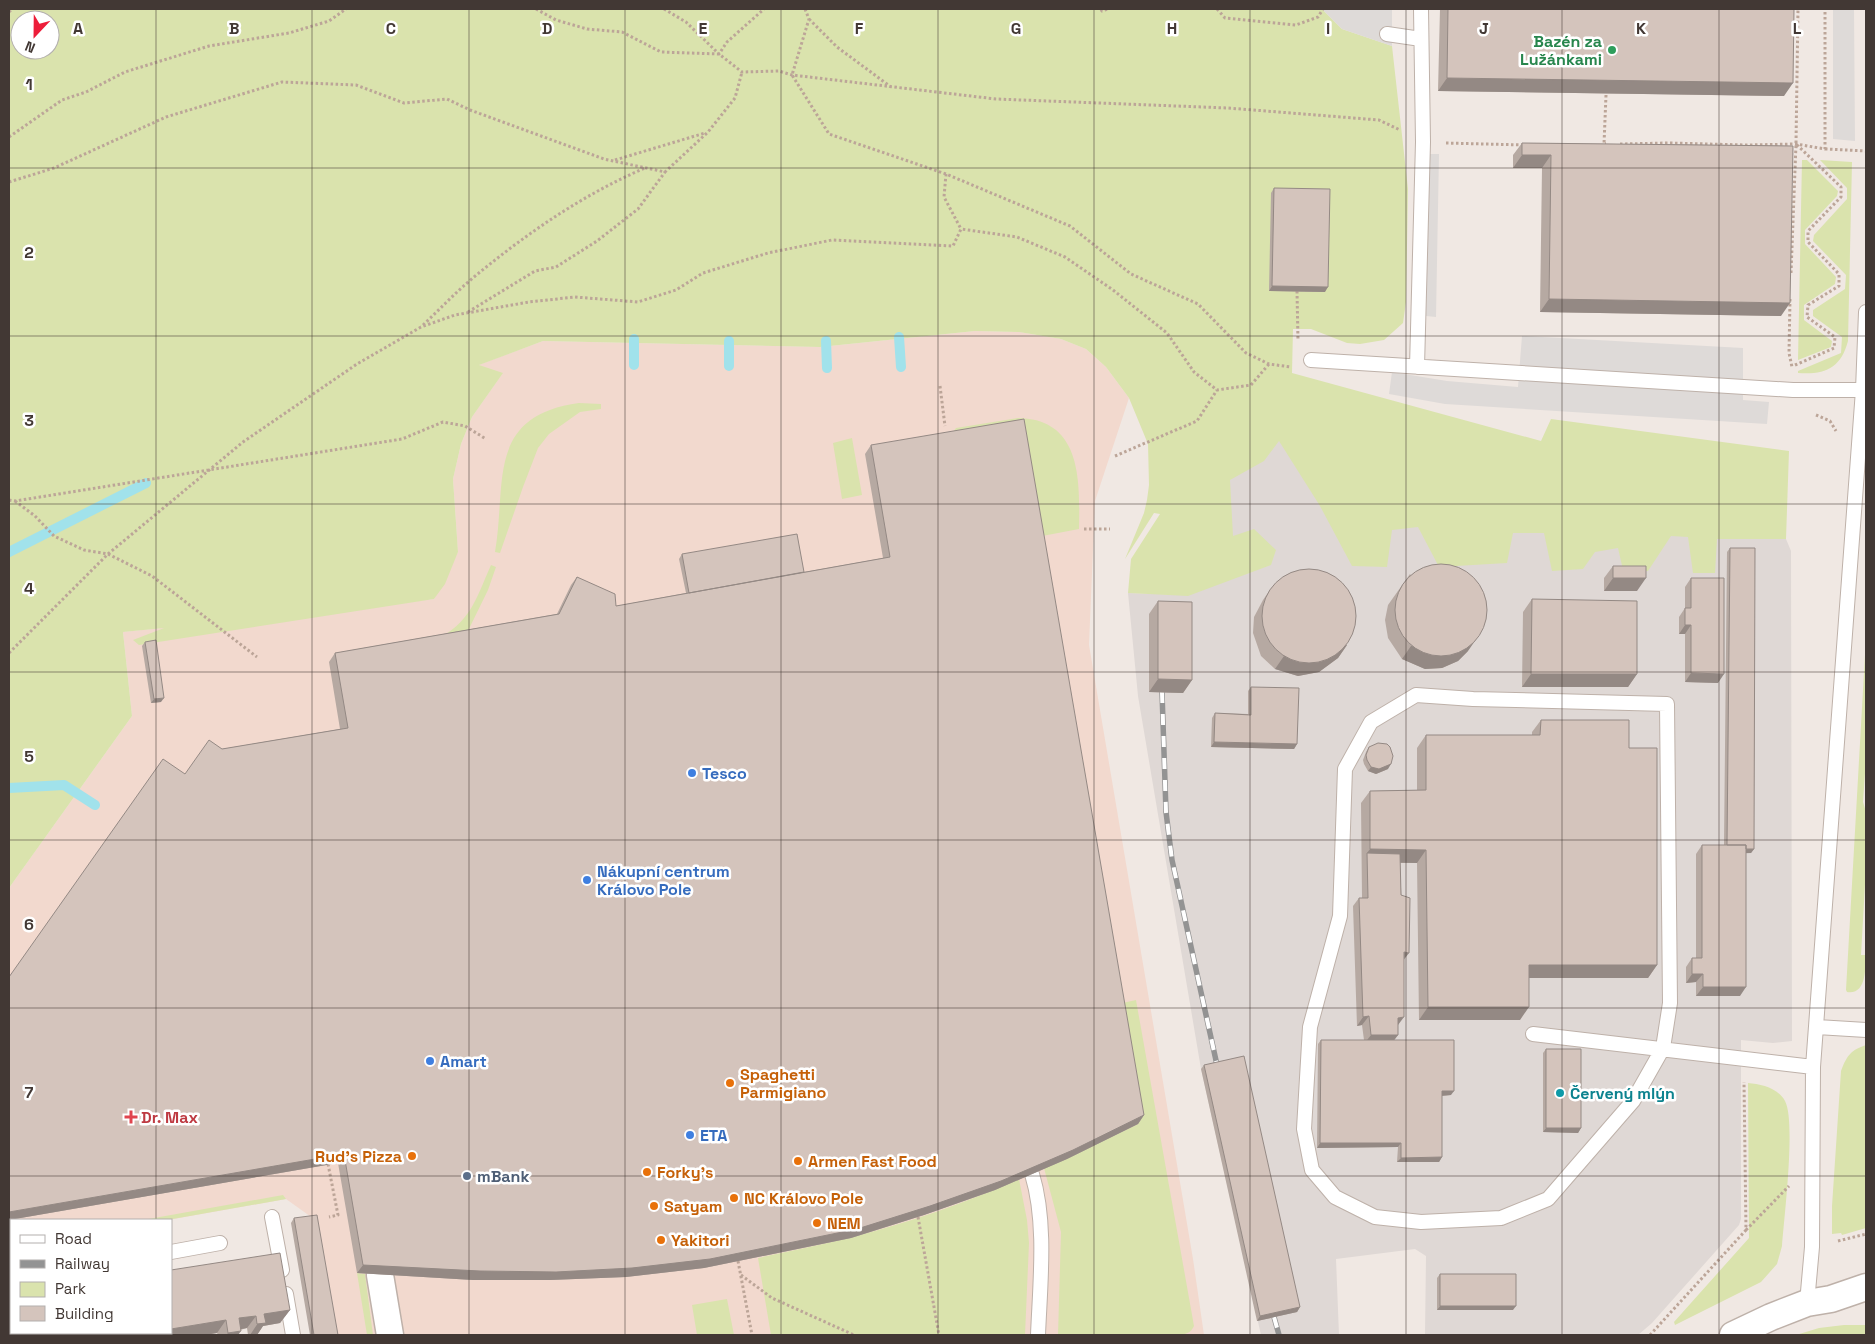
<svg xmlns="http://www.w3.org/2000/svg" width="1875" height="1344" font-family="'Space Grotesk',sans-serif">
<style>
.commercial{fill:#f2d9ce}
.industrial{fill:#dfd8d5}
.green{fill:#dae3ad;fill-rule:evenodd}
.parking{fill:#dedad8}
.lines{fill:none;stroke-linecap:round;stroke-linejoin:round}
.stream{stroke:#a1e2eb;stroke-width:10}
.lane-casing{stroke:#beb1a9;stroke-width:16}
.street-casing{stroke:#beb1a9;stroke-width:29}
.path{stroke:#bca598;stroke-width:3;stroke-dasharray:2.5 2.5;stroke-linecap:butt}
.lane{stroke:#fff;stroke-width:14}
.street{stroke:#fff;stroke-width:26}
.rail-casing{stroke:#939393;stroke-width:5.5}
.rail{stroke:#fff;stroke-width:4;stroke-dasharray:11;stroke-linecap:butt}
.wall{fill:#b6a9a2}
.shaded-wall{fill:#948984}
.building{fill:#d4c4bc;stroke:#948984}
.grid{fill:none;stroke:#423834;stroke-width:1;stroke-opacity:0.55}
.leisure-dot{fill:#2e9e5b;stroke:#fff;stroke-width:2}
.shop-dot{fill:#3f7fe0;stroke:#fff;stroke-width:2}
.food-dot{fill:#e8710a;stroke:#fff;stroke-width:2}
.culture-dot{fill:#0f9aa8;stroke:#fff;stroke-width:2}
.health-dot{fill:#e0444e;stroke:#fff;stroke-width:2}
.service-dot{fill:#5c6f8a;stroke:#fff;stroke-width:2}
.labels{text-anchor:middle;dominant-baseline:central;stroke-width:5;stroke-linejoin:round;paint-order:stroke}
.leisure-label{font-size:16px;font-weight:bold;fill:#27864d;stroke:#fff;text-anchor:end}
.shop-label{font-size:16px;font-weight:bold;fill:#366cbe;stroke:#fff;text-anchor:start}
.food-label{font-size:16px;font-weight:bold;fill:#c56008;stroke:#fff;text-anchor:start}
.culture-label{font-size:16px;font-weight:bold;fill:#0d838f;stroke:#fff;text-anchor:start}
.health-label{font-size:16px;font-weight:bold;fill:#be3a42;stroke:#fff;text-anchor:start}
.service-label{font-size:16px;font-weight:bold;fill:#4e5e75;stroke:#fff;text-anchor:start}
.grid-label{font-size:16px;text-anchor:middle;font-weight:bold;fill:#423834;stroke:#fff;stroke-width:5;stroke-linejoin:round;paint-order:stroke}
</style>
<rect width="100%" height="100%" fill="#f0e8e3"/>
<path class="commercial" d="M975 331 1019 332 1061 339 1086 349 1106 367 1129 398 1095 501 1089 645 1193 1259 1204 1335H334L314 1219 286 1199 168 1220H11V1250L9 1251V888L132 716 123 632 434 599 458 552 453 479 461 444 472 417 502 374 478 365 543 341 820 347Z"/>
<path class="industrial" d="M1221 400 1786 539 1791 551 1792 1041 1773 1043 1741 1040V1219L1739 1225 1652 1323 1638 1335H1425L1426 1256 1415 1249 1336 1259 1339 1335H1261L1201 1069 1138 696 1128 593 1188 595Z"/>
<path class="green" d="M9 9H1322L1342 29 1392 46 1408 189 1406 302 1403 323 1384 340 1360 344 1347 343 1311 329H1293L1292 373 1541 441 1551 419 1789 451 1786 539H1717L1715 573H1693L1688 537 1671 536 1648 571 1623 570 1618 548 1595 552 1583 569 1552 571 1544 533H1513L1507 563 1439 567 1418 527 1392 530 1387 567 1352 566 1320 506 1279 441 1264 461 1230 480 1233 536 1254 529 1276 550 1271 565 1188 596 1128 593 1131 559 1160 514 1154 513 1125 559 1144 513 1147 500 1149 485 1148 444 1129 398 1106 367 1086 349 1061 339 1019 332 975 331 820 347 543 341 479 365 503 373 472 417 461 444 453 479 458 552 445 584 434 599 139 645 133 640 164 628 123 632 132 716 9 888ZM20 20H50V50H20Z
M1802 160H1807L1838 191 1837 196 1805 230V244L1836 277 1835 284 1804 305V320L1832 341 1831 347 1798 360Z
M1820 160 1852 162 1848 341C1841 368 1825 375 1798 373V371L1841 353 1842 337 1813 316V310L1845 289 1846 275 1813 241 1814 235 1847 199V188Z
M579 403 601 404V409L580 412 549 434 538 448 523 487 500 553 495 552C507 483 485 416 579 403Z
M1018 418C1082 419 1080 481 1079 529L1037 537 953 432 956 428Z
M852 438 862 495 842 499 833 443Z
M491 565 496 567 488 590 464 639 434 641C471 622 475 601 491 565Z
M1866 637V759L1863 802 1866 812V867L1861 955H1866C1865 968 1867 995 1847 992L1846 990Z
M1136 1000 1194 1326C1191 1333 1186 1334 1179 1335H1058L1061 1232 1044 1168 1138 1124 1118 1004Z
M1866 1045V1228L1842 1235 1841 1233 1832 1234V1206L1841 1071C1847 1055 1851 1050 1866 1045Z
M1748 1083C1761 1084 1778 1088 1785 1101 1796 1121 1784 1218 1782 1246L1777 1264 1761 1282 1675 1325 1674 1322 1749 1238Z
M1019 1179 1027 1220 1029 1243 1025 1335H771L758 1258C789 1251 821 1245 852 1237 908 1223 965 1203 1019 1179Z
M283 1195 286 1199 167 1220H143Z
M357 1273 365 1274 373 1335H367Z
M727 1299 734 1335H697L692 1305Z
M1844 1325H1866V1335H1796L1819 1328Z"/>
<path class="parking" d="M1322 9H1392V46L1342 29Z
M1833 9H1854L1855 141 1833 139Z
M1429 154H1439L1436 317 1426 316Z
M1522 336 1743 348V400L1769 402 1767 424 1445 404 1389 394 1392 372 1447 381 1518 387Z"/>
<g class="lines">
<path class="stream" d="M899 337 901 367
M634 339V365
M729 341V366
M826 341 827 368
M9 552 146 483
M9 788 64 785 95 805"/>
<defs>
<path id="lane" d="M1387 34 1421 39
M1311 360 1793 390H1863
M1417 367 1423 142 1421 9
M1416 695 1473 699 1667 704 1670 1003 1663 1048 1633 1101 1548 1199 1501 1218 1421 1222 1375 1217 1335 1197 1312 1170 1304 1129 1310 1027 1340 916 1345 769 1371 722Z
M1817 1027 1866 1030
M1533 1034 1813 1067
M1032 1174C1047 1223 1040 1284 1038 1335
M272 1217 282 1270
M171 1252 220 1243
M9 1276 11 1275
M286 1294 293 1335
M1807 1303 1812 1247 1813 1067 1863 390 1866 312
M68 1333V1335"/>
<path id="street" d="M380 1275 390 1335
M1733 1335 1771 1317 1807 1303 1831 1299 1866 1287"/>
</defs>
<use href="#lane" class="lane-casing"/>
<use href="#street" class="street-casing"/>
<path class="path" d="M536 9 556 20 587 29 622 32 661 52 719 54 742 72 779 71 792 75 996 99 1228 108 1379 120 1400 130
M664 9 686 22 719 54 727 42 764 9
M805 9 809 19 792 75 829 134 946 174 1070 226 1131 274 1198 304 1246 353 1269 364 1291 367
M1101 9 1102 11 1108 9
M1217 9 1225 18 1296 25 1318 17 1323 9
M9 12 12 9
M809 19 837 47 891 87
M1606 95 1604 144H1606
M9 137 62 100 86 92 125 72 209 46 289 33 329 21 346 9
M1446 143 1524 145
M1620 144 1668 143 1747 145 1796 144 1825 149V9
M1825 149 1866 151
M615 160 705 133
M946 174 944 197 961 229
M9 182 54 168 166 117 282 82 356 85 404 103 447 99 470 110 604 159 665 172 708 132 735 98 742 72
M1791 273 1796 144 1798 9
M1297 291 1298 341
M1790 299 1789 353 1792 367
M468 312 535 271 556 267 597 241 638 209 665 172
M423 325C440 309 456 292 474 277 526 234 582 195 645 168
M1795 365 1834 348 1835 337 1807 317 1808 305 1839 286V274L1808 242V231L1841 197V187L1796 144
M940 386 945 426
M1816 415 1830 421 1836 431
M1115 456 1197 421 1217 390
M9 500 15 501 402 439 443 422 465 426 486 439
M15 501 35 516 54 536 84 550 108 554 152 576 257 657
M1084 529H1110
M9 653 108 554 243 442 357 364 421 327 455 315 529 302 575 297 638 302 676 290 703 273 768 253 832 240 953 246 961 229 1017 237 1065 257 1113 290 1167 333 1194 372 1217 390 1251 385 1269 364
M328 1164 338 1215 329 1217
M918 1217 939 1335
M1746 1230 1789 1186
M1838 1241 1866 1234
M738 1261 752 1335
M741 1275 772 1298 854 1335
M1650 1335 1746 1230 1744 1082"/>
<use href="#lane" class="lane"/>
<use href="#street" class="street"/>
<defs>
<path id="rail" d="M1162 692 1166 812 1172 860 1217 1065
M1274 1317 1279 1335"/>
</defs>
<use href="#rail" class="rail-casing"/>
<use href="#rail" class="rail"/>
</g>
<path class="wall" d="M1440 9H1794L1784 96 1438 91Z
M1522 143 1793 146 1781 316 1540 312 1542 168H1513V155Z
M1274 188 1325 292 1269 291 1271 193Z
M871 445 1144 1115 1138 1124 1067 1159 995 1190 924 1215 851 1238 704 1268 626 1277 550 1280H473L357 1273 338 1163 9 1220V977L222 749 340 729 329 662 335 653 557 614 571 585 577 577 616 606 686 593 679 559 682 554 804 572 883 558 865 454Z
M1730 548 1754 849 1751 853H1746L1740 996H1696V982L1686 983V967L1692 958H1696V854L1702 845H1724L1727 552Z
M1613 566 1637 591H1604V578Z
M1410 574 1468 651 1458 661 1442 668 1425 669 1402 659 1388 638 1385 620 1388 605Z
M1691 578 1718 683 1685 682V634H1679V617L1685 608V587Z
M1272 587 1347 645 1338 658 1319 672 1298 676 1275 669 1261 656 1253 633 1254 617 1263 600Z
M1532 599 1637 674 1628 687H1522L1523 612Z
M1158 601 1192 680 1183 693 1149 692V614Z
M145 642 161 702 151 703 142 646Z
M1251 687 1297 744 1294 749 1211 747 1212 718 1215 713 1248 714V691Z
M1541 720 1629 748 1657 965 1648 978H1529L1520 1020H1419L1417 863H1400L1404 960 1398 1025V1035L1394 1040 1451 1095 1442 1096V1157L1439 1162H1397L1398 1147 1317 1148 1318 1044 1321 1040H1364L1362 1025 1357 1026 1353 906 1359 898H1362L1361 803 1370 791 1417 790V748L1426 735H1532V732Z
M1369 747 1388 769 1376 774 1368 771 1364 764 1363 760 1366 752Z
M1546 1049 1581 1128 1578 1133 1543 1132V1053Z
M1204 1065 1300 1307 1297 1312 1257 1321 1201 1069Z
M294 1218 338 1335H310L291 1223Z
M171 1270 290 1310 280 1323 263 1326 257 1335H248L247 1328 240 1330 238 1335H218L217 1333 205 1335H102V1333H171Z
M1440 1274 1513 1310H1437V1278Z"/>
<path class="shaded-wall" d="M1447 78 1793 83 1784 96 1438 91Z
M1522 155H1551L1542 168H1513Z
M1272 286 1328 287 1325 292 1269 291Z
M1549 299 1790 303 1781 316 1540 312Z
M1613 578H1646L1637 591H1604Z
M1685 625H1691L1685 634H1679Z
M1477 638 1468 651 1458 661 1442 668 1425 669 1402 659 1411 646Z
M1347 645 1338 658 1319 672 1298 676 1275 669 1284 656Z
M1691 673 1724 674 1718 683 1685 682Z
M1531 674H1637L1628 687H1522Z
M1158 679 1192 680 1183 693 1149 692Z
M164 698 161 702 151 703 154 699Z
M1214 742 1297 744 1294 749 1211 747Z
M1391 764 1388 769 1376 774 1368 771 1371 767Z
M1370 849 1426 850 1417 863 1368 862 1367 853Z
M1754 849 1751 853 1724 854 1727 850Z
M1404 952 1409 953 1402 962Z
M1529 965H1657L1648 978H1520Z
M1692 974H1703L1696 982 1686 983Z
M1703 987H1746L1740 996H1696Z
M1428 1007H1529L1520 1020H1419Z
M1369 1016 1362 1025 1357 1026 1363 1017Z
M1404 1017 1398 1025V1018Z
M1371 1035H1398L1392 1043 1364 1044Z
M1442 1091H1454L1451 1095 1439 1096Z
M1144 1115 1138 1124 1067 1159 995 1190 924 1215 851 1238 704 1268 626 1277 550 1280H473L357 1273 363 1265Z
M1546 1128H1581L1578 1133 1543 1132Z
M1320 1143H1401L1398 1147 1317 1148Z
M344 1154 338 1163 9 1220V1212Z
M1442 1157 1439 1162H1397L1401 1158Z
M1440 1306H1516L1513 1310H1437Z
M1300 1307 1297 1312 1257 1321 1260 1316Z
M290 1310 280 1323 263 1326 257 1335H250L264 1314Z
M256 1316 247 1328 230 1331 239 1318Z
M226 1320 217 1333 205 1335H130L146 1333H171V1329Z
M241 1331 238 1335H226L228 1333Z"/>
<path class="building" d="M1448 9H1794L1793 83 1447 78Z
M1522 143 1793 146 1790 303 1549 299 1551 155H1522Z
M1274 188 1330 189 1328 287 1272 286Z
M1024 419 1144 1115 1073 1150 1001 1181 930 1206 857 1229 710 1259 632 1268 556 1272 480 1271 363 1265 344 1154 9 1212V977L163 759 185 774 209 740 222 749 348 728 335 653 559 614 577 577 615 594 616 606 890 557 871 445Z
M797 534 804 572 689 593 682 554Z
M1730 548H1755L1754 849H1746V845H1727Z
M1395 610a46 46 0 1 1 92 0a46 46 0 1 1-92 0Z
M1613 566H1646V578H1613Z
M1262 616a47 47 0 1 1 94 0a47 47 0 1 1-94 0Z
M1691 578H1724V674L1691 673V625H1685V608H1691Z
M1532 599 1637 601V674H1531Z
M1158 601 1192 602V680L1158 679Z
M156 640 164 698 154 699 145 642Z
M1251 687 1299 688 1297 744 1214 742 1215 713 1251 715Z
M1541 720H1629V748H1657V965H1529V1007H1428L1426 850 1370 849V791L1426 790V735H1540Z
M1378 743 1387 744 1390 747 1393 756 1391 764 1379 769 1371 767 1367 760 1366 755 1369 747Z
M1702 845H1746V987H1703V974H1692V958H1702Z
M1367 853 1400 854 1401 895 1410 898 1409 953 1404 952V1017L1398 1018V1035H1371L1369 1016 1363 1017 1359 898H1368Z
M1321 1040H1454V1091H1442V1157L1401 1158V1143H1320Z
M1546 1049H1581V1128H1546Z
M1244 1056 1300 1307 1260 1316 1204 1065Z
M317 1215 338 1335H314L294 1218Z
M280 1253 290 1310 264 1314 266 1323 257 1324 256 1316 239 1318 241 1331 228 1333 226 1320 171 1329V1270Z
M1440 1274H1516V1306H1440Z
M9 1283H11V1333H61V1335H9Z
M113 1333H146L130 1335H113Z"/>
<path class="grid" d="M156 9V1220M312 9V1335M469 9V1335M625 9V1335M781 9V1335M938 9V1335M1094 9V1335M1250 9V1335M1406 9V1335M1562 9V1335M1719 9V1335M9 168H1866M9 336H1866M9 504H1866M9 672H1866M9 840H1866M9 1008H1866M9 1176H1866M156 1333V1335"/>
<circle class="leisure-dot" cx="1612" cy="50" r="5"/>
<g class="shop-dot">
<circle cx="692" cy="773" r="5"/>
<circle cx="587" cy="880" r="5"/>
<circle cx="430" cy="1061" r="5"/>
<circle cx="690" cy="1135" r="5"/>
</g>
<g class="food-dot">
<circle cx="730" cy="1083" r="5"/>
<circle cx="412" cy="1156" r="5"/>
<circle cx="798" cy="1161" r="5"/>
<circle cx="647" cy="1172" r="5"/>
<circle cx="734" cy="1198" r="5"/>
<circle cx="654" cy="1206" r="5"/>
<circle cx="817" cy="1223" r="5"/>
<circle cx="661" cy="1240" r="5"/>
</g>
<circle class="culture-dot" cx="1560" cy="1093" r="5"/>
<path class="health-dot" d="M128.5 1109.5h5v5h5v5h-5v5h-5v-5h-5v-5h5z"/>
<circle class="service-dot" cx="467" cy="1176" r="5"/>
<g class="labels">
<g class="leisure-label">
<text x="1602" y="41">Bazén za<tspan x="1602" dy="18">Lužánkami</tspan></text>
</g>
<g class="shop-label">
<text x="702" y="773">Tesco</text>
<text x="597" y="871">Nákupní centrum<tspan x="597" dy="18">Královo Pole</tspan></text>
<text x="440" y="1061">Amart</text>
<text x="700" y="1135">ETA</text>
</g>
<g class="food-label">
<text x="740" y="1074">Spaghetti<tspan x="740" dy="18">Parmigiano</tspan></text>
<text x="402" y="1156" text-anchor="end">Rud's Pizza</text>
<text x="808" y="1161">Armen Fast Food</text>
<text x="657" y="1172">Forky's</text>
<text x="744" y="1198">NC Královo Pole</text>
<text x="664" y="1206">Satyam</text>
<text x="827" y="1223">NEM</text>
<text x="671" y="1240">Yakitori</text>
</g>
<g class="culture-label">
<text x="1570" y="1093">Červený mlýn</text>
</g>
<g class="health-label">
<text x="141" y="1117">Dr. Max</text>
</g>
<g class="service-label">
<text x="477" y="1176">mBank</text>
</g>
</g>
<g class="grid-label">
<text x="78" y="34">A</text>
<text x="234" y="34">B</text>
<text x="391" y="34">C</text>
<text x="547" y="34">D</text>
<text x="703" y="34">E</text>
<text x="859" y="34">F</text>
<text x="1016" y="34">G</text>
<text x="1172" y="34">H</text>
<text x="1328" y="34">I</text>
<text x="1484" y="34">J</text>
<text x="1641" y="34">K</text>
<text x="1797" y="34">L</text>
<text x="29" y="90">1</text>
<text x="29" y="258">2</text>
<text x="29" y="426">3</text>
<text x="29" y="594">4</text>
<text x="29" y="762">5</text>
<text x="29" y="930">6</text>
<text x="29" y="1098">7</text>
</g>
<rect width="1875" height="1344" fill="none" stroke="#423834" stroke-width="20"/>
<rect x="10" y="1219" width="162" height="115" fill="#ffffff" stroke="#b3afae"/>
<rect x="20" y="1235" width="25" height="8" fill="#ffffff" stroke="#b3afae"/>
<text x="55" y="1244" font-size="15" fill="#423834">Road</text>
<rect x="20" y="1260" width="25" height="8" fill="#939393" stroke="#b3afae"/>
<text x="55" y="1269" font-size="15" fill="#423834">Railway</text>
<rect x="20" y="1282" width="25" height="15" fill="#dae3ad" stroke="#b3afae"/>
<text x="55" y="1294" font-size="15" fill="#423834">Park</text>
<rect x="20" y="1306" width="25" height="15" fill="#d4c4bc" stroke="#b3afae"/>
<text x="55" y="1319" font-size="15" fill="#423834">Building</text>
<g transform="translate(35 35) rotate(202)"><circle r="24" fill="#ffffff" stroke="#b3afae"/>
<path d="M0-4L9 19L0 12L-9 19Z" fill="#ed1d3a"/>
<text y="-8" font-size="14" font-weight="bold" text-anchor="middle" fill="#423834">N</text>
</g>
</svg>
